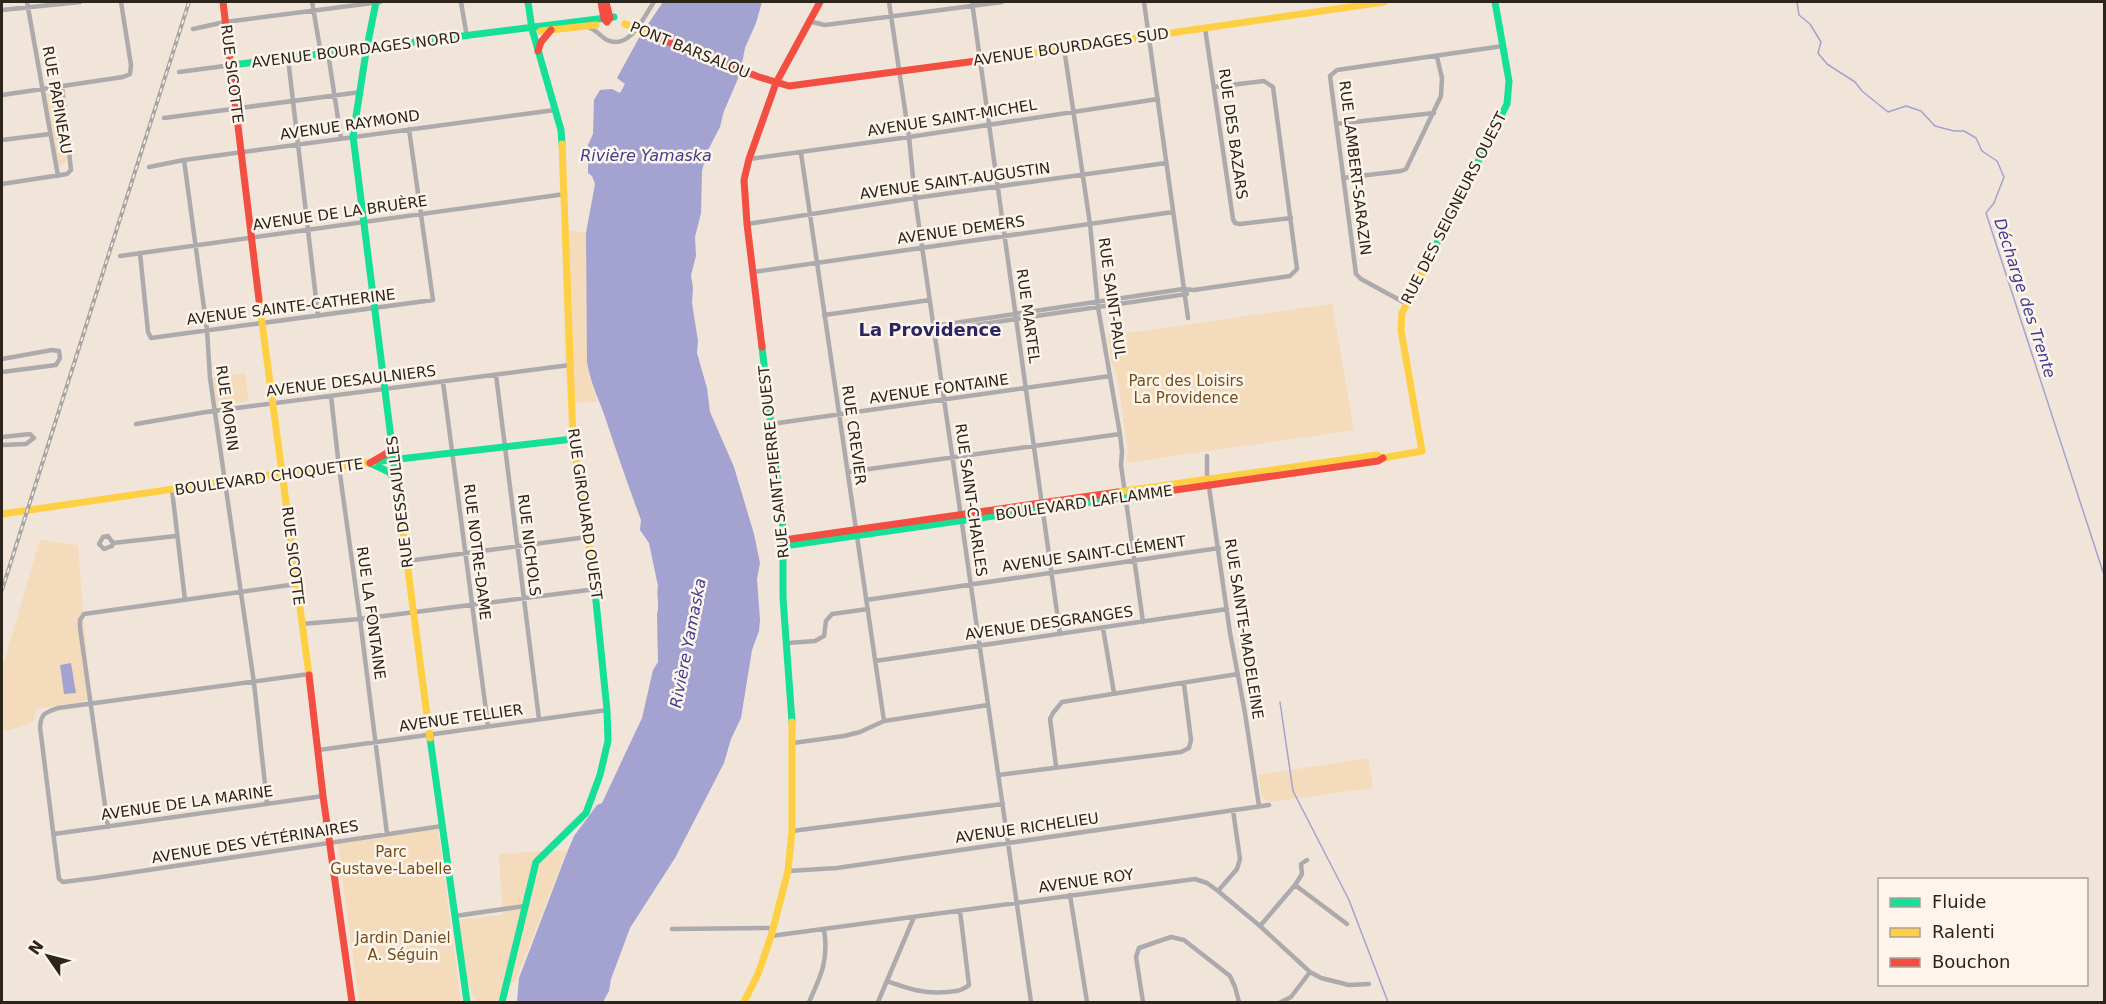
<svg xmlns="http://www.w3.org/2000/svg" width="2106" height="1004" font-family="'DejaVu Sans',sans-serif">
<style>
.green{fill:#f4dbbc}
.water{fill:#a3a2d1}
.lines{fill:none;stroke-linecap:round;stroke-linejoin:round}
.stream{stroke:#a3a2d1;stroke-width:1.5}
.street{stroke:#acaaac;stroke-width:4.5}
.fast{stroke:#16e098;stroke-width:7}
.slow{stroke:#ffcf43;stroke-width:7}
.jam{stroke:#f24e42;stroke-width:7}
.rail-casing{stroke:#a9a4a2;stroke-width:4}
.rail{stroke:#fdf5eb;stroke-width:1.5;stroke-dasharray:4.5;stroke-linecap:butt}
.slow-bridge{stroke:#ffcf43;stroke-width:7}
.labels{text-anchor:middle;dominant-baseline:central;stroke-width:5;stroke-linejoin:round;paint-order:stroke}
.street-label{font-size:15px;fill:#2c251b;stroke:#fdf5eb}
.park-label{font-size:15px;fill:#724e1b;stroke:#fdf5eb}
.water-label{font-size:16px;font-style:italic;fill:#403d92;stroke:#fdf5eb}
.quarter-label{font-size:18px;font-weight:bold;fill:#292762;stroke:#fdf5eb}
</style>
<rect width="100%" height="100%" fill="#f0e5d8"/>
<path class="green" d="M60 91 67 161 58 167 45 94Z
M562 229 586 233 587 362 590 381 598 402 568 403 565 366Z
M1332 304 1354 430 1126 463 1128 451 1117 376 1111 361 1108 336Z
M245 373 249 401 214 406 210 378Z
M40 540 78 545 90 700 37 709 33 722 11 730 2 731V669Z
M1368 758 1373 788 1269 802 1262 797 1258 775Z
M438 829 461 1002H359L338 844Z
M567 850 516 979 496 1002H476C466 978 446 945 458 920L503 915 499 854Z"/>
<path class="water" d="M663 2H762L756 23 745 48 740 74 724 111 720 127 707 152 702 171 701 213 695 237 696 256 691 275 693 288 692 303 698 341 697 353 707 388 710 412 734 467 754 534 760 563 757 579 760 620 759 631 752 650 741 718 731 739 724 763 675 858 630 928 611 979 609 991 603 1002H517L519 978 566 855 574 836 597 805 602 803 642 718 653 670 658 662 657 614C660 605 656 595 658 586L649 543 640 530 641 520C629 488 618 456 607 423 600 400 591 387 587 362L586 233 595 184 592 176 588 173V145L593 134 594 100 600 90 612 89 620 93 625 84 617 78 640 36Z
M71 663 76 693 64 694 60 665Z"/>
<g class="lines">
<path class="stream" d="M1797 2 1799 15 1810 24 1821 42 1818 53 1827 64 1855 82 1862 91 1888 112 1906 106 1921 111 1935 126 1954 131H1964L1976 138 1982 151 1997 161 2004 177 1994 203 1986 213 2104 575
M1280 702 1293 791 1349 900 1388 1002"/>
<path class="street" d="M27 2 58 176
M312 2 321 54
M461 2 467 37
M889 2 909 137 915 198 1031 1002
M972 2 1060 634
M1144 2 1188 318
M2 10 80 2
M808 21 825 25 1002 2
M588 27C597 30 600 36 607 40 630 51 644 16 654 2
M1205 28 1233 219 1235 223 1240 224 1291 218
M193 29 225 22 380 2
M1064 48 1090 224 1098 307 1120 434 1122 452 1121 465 1143 622
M328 53 341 138
M288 58 318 316
M179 72 232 65
M2 95 123 77 130 74 131 65 121 2
M164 118 361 92
M1336 124 1434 113
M2 140 50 134
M801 153 884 721
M749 159 909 137 1158 99
M184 160 207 330 210 378 254 683 267 803
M149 167 184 160 555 110
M1343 178 1401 171 1406 169 1441 96 1442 78 1437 57
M2 184 67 174 71 170 62 86
M747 224 915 198 1166 163
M140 253 148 332 151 338 433 300 409 129
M120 256 565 194
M753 272 1173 212
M1405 303 1361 279 1356 274 1330 76 1337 70 1503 46
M824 315 930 300
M934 326 1183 289 1194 290 1290 276 1297 269 1273 87 1264 81 1214 87
M934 331 1187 294
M2 359 52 350 59 351 60 358 56 365 2 372
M496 375 539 719
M443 382 488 726
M331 396 339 467 360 619 387 834
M136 424 206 412 570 365
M771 424 1110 376
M2 437 30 434 34 438 26 444 2 445
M1207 456V473L1230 633 1245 713 1259 806
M848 472 1120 434
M172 490 185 600
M113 543 108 536 103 537 99 544 104 549 112 546 113 543 176 536
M407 561 587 537
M866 600 1219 548
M302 624 360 619 596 589
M1103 628 1114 693
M788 643 815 641 824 636 826 621 832 614 868 609
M875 661 1227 609
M309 674 58 708C46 712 41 713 40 727L59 879 63 882 95 878 442 826
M793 743 844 736 860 732 884 721 988 705
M319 750 607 710
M1056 766 1050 719 1053 713 1062 702 1238 674
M998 775 1181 752 1189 748 1191 740 1184 684
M108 827 80 628V620L84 614 297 584
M792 831 1003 804
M54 834 323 796
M788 871 837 868 1269 805
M1295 885 1302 874 1301 864 1307 860
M1218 891 1237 869 1240 859 1233 810
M1070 895 1087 1002
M455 916 525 906
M1260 926 1295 885 1347 924
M672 929 774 928
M771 936 1195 879 1207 883 1218 891 1260 926 1310 972 1321 978 1349 985 1369 984
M887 981C910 989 923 994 947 992 956 991 962 991 969 985L960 911
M809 1002C821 976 829 959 824 930
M878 1002 914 917
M1143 1002 1136 957 1139 948 1171 937 1184 940 1230 976 1235 987 1239 1002
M1281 1002 1291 997 1310 972"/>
<path class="fast" d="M376 2 366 52 353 136 397 486
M528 2 532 29 561 130 562 144
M232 65 614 17
M1435 247 1507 104 1509 81 1495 2
M762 347 783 529V598L792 722
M373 462 573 439
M370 463 389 472 397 483
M784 546 1133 496
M430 738 467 1002
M502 1002 536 862 586 813 600 775 608 741 607 710 592 562"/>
<path class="slow" d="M541 31 596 25
M1006 57 1384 2
M562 144 573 439 592 562
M259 300 309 675
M1383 458 1422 451 1401 330 1402 313 1435 247
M397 486 430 738
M1118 492 1377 455 1382 458
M2 514 283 473 373 462
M744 1002 758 974 771 936 788 871 792 831V722"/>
<path class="jam" d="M223 2 259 300
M601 2 604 19 607 22 610 18 606 2
M651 35 759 77 789 86 1006 57
M538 51 541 42 551 30
M762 347 747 224 744 180 749 159 776 83 820 2
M370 463 387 453 392 443
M1133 496 1378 461 1383 458
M784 540 1118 492
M309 675 323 796 352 1002"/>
<defs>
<path id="rail" d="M2 590 189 2"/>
</defs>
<use href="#rail" class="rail-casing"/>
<use href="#rail" class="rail"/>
<path class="slow-bridge" d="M625 24 651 35"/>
</g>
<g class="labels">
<g class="street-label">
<text transform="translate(1071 47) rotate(-8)">AVENUE BOURDAGES SUD</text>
<text transform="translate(356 50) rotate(-7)">AVENUE BOURDAGES NORD</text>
<text transform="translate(690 50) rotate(22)">PONT BARSALOU</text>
<text transform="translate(232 74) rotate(83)">RUE SICOTTE</text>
<text transform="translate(57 100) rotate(80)">RUE PAPINEAU</text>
<text transform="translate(952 118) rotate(-9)">AVENUE SAINT-MICHEL</text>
<text transform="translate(350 125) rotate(-8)">AVENUE RAYMOND</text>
<text transform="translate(1233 134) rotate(82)">RUE DES BAZARS</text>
<text transform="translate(1355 168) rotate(83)">RUE LAMBERT-SARAZIN</text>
<text transform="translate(955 181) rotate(-8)">AVENUE SAINT-AUGUSTIN</text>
<text transform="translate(1454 208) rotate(-63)">RUE DES SEIGNEURS OUEST</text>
<text transform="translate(340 213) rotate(-8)">AVENUE DE LA BRUÈRE</text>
<text transform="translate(961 230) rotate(-8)">AVENUE DEMERS</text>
<text transform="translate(1112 298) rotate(82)">RUE SAINT-PAUL</text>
<text transform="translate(291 307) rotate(-7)">AVENUE SAINTE-CATHERINE</text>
<text transform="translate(1028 316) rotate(82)">RUE MARTEL</text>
<text transform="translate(351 381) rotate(-7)">AVENUE DESAULNIERS</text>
<text transform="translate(939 389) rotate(-8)">AVENUE FONTAINE</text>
<text transform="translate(227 408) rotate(82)">RUE MORIN</text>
<text transform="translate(854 435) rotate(82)">RUE CREVIER</text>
<text transform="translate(774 462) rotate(-96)">RUE SAINT-PIERRE OUEST</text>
<text transform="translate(269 477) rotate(-8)">BOULEVARD CHOQUETTE</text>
<text transform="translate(971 500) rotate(82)">RUE SAINT-CHARLES</text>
<text transform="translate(400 502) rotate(-97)">RUE DESSAULLES</text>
<text transform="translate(1084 503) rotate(-8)">BOULEVARD LAFLAMME</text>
<text transform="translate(585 514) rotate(82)">RUE GIROUARD OUEST</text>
<text transform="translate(529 545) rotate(83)">RUE NICHOLS</text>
<text transform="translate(477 552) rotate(83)">RUE NOTRE-DAME</text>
<text transform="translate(1094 554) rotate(-8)">AVENUE SAINT-CLÉMENT</text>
<text transform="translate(293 556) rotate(83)">RUE SICOTTE</text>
<text transform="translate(371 613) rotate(82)">RUE LA FONTAINE</text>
<text transform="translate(1049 623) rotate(-8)">AVENUE DESGRANGES</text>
<text transform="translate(1244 629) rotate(81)">RUE SAINTE-MADELEINE</text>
<text transform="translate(461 718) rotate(-8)">AVENUE TELLIER</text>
<text transform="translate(187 803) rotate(-8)">AVENUE DE LA MARINE</text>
<text transform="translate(1027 828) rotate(-8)">AVENUE RICHELIEU</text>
<text transform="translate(255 842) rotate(-9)">AVENUE DES VÉTÉRINAIRES</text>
<text transform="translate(1086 881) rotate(-8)">AVENUE ROY</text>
</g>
<g class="park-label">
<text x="1186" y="381">Parc des Loisirs<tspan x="1186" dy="17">La Providence</tspan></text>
<text x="391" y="852">Parc<tspan x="391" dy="17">Gustave-Labelle</tspan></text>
<text x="403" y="938">Jardin Daniel<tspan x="403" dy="17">A. Séguin</tspan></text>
</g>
<g class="water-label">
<text x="646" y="155">Rivière Yamaska</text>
<text transform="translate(2025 298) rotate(72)">Décharge des Trente</text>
<text transform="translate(688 643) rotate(-79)">Rivière Yamaska</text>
</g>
<g class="quarter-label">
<text x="930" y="329">La Providence</text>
</g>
</g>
<rect width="2106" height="1004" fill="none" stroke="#2c251b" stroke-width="6"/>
<rect x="1878" y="878" width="210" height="108" fill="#fdf5eb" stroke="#a9a298" stroke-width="1.5"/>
<rect x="1890" y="898" width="30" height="9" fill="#16e098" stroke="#a9a298" stroke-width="1.5"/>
<text x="1932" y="908" font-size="18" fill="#2c251b">Fluide</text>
<rect x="1890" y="928" width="30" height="9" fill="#ffcf43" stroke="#a9a298" stroke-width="1.5"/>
<text x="1932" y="938" font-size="18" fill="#2c251b">Ralenti</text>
<rect x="1890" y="958" width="30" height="9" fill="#f24e42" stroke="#a9a298" stroke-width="1.5"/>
<text x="1932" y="968" font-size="18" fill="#2c251b">Bouchon</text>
<g transform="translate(48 956) rotate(305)" stroke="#fdf5eb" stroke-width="4.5" paint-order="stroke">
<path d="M0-4.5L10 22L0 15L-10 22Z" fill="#2c251b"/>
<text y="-9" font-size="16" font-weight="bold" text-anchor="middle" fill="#2c251b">N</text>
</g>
</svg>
